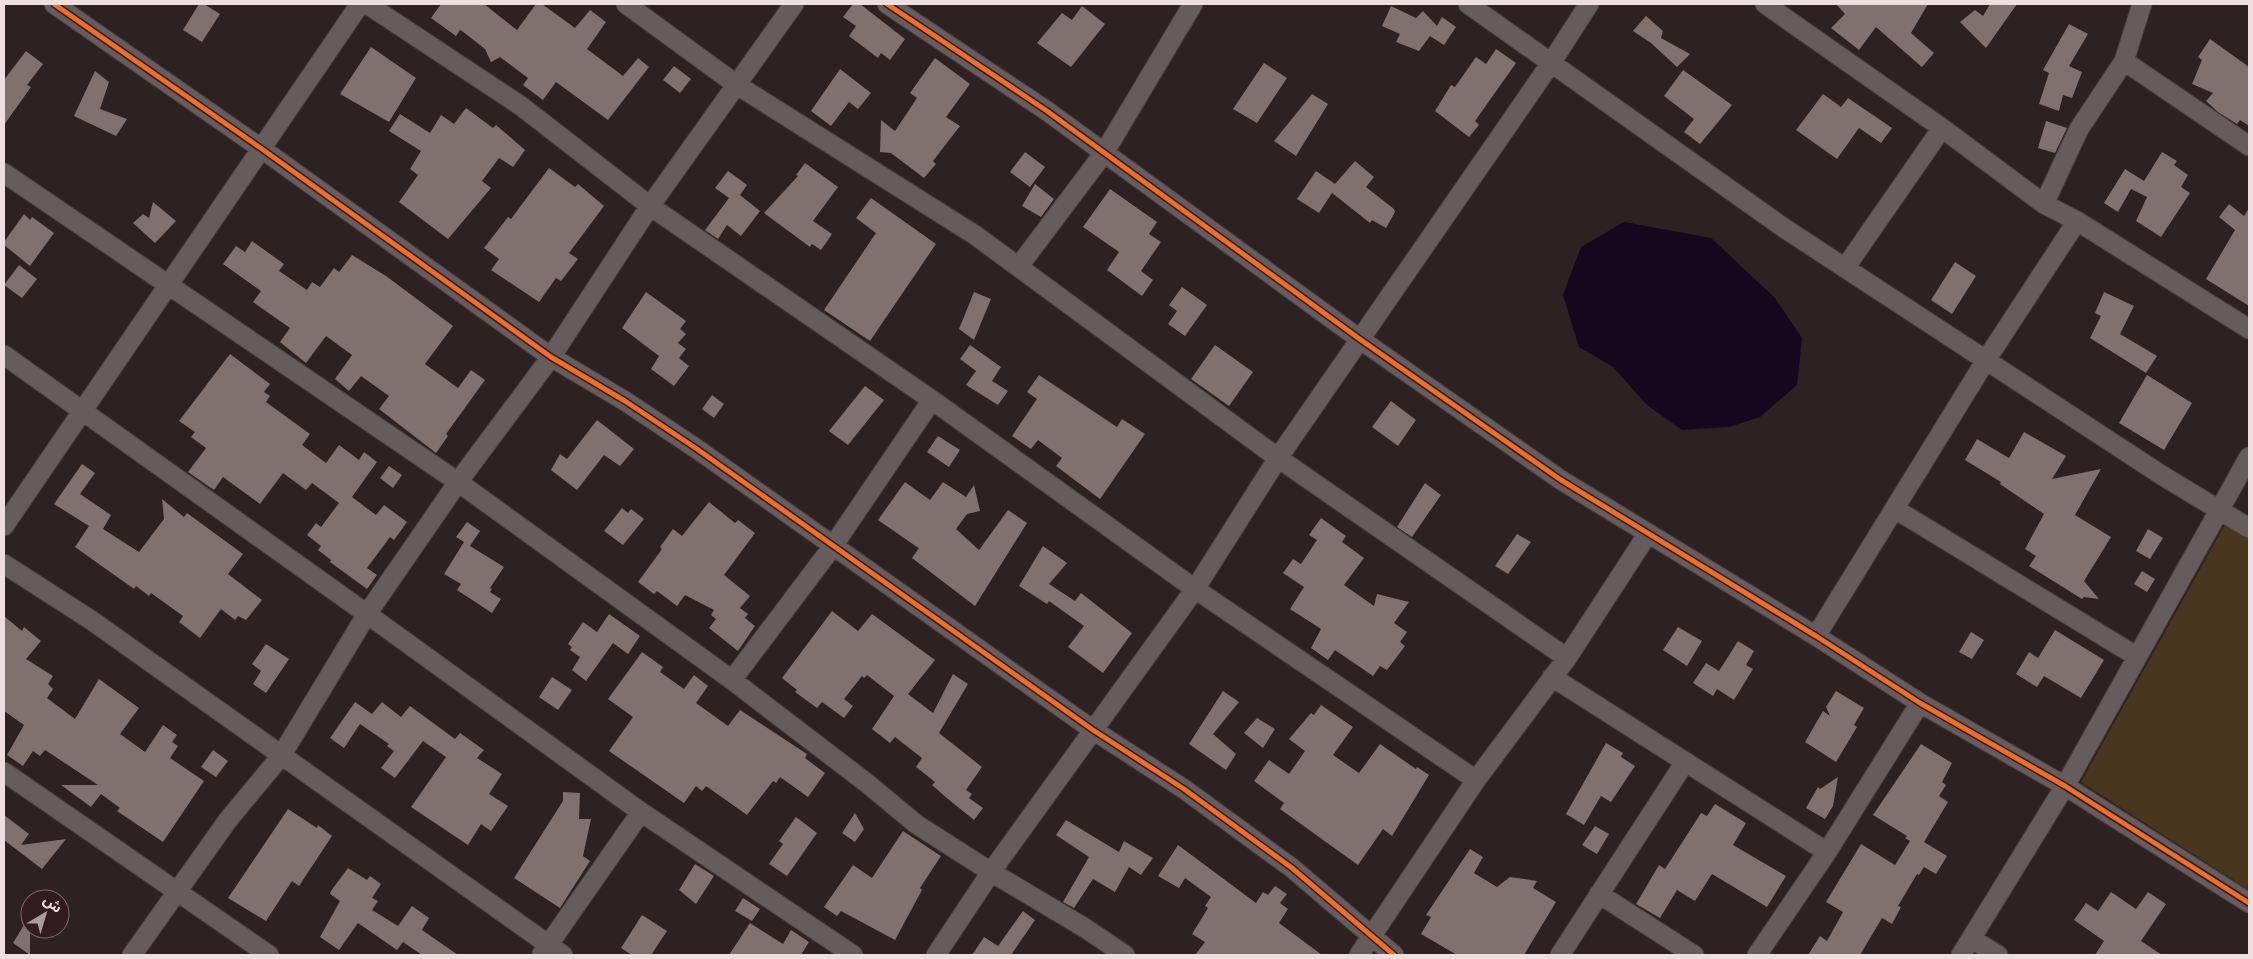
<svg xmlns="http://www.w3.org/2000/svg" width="2253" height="959" font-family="Roboto,'Noto Sans Arabic',sans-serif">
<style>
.green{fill:#48361e}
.water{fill:#16071e}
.building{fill:#80716e}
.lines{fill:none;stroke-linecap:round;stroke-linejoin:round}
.minor-casing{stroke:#483d3e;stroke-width:21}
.minor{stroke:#665c5d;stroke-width:19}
.cycleway-casing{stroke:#321c1e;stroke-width:8}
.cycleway{stroke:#ee6e29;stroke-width:5}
</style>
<rect width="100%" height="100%" fill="#2d2122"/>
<path class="green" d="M2226 523 2249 537V890L2081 782Z"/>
<path class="water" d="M1624 222 1711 238 1775 298 1802 338 1797 385 1760 417 1729 427 1682 430 1647 405 1613 367 1579 347 1563 295 1581 247Z"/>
<path class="building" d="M199 4H204L220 14 202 42 183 30Z
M441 4H484L517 30 536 4H542L575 28 590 10 606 22 587 49 623 76 638 58 649 67 608 120 556 82 543 100 523 85 528 78 500 57 491 62 485 49 462 31 460 30 456 36 431 18Z
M853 4H860L905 39 890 60 881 53 878 58 849 36 856 26 843 17Z
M1836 4H1928L1911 33 1934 53 1922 67 1876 27 1859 50 1831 28 1845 14Z
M1990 4H2017L1986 48 1960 22 1975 10 1983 16Z
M1082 6 1105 24 1071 67 1037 43 1062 13 1072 20Z
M1391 6 1416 18 1423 11 1437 26 1442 17 1456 27 1444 45 1430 36 1419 51 1396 42 1400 34 1382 26Z
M1646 16 1663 31 1661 38 1690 54 1677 67 1651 43 1633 31Z
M2069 24 2088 34 2069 66 2082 72 2072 98 2063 95 2059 111 2039 104 2049 73 2043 70Z
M2210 39 2249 67V126L2240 120 2237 124 2218 112 2206 101 2213 93 2192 84 2202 60 2198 57Z
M371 47 416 78 389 122 340 94Z
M1496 49 1516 63 1475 121 1479 125 1469 137 1435 111 1451 85 1455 87 1476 57 1486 64Z
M26 51 43 64 27 85 31 87 4 125V80Z
M935 58 970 84 946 117 960 126 933 161 936 164 924 178 891 153 880 152 881 120 895 131 917 98 910 93Z
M1264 63 1287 78 1257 123 1233 109Z
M674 66 691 79 680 93 663 80Z
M840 69 871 93 858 109 849 102 831 126 811 111Z
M1683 70 1732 105 1700 144 1684 132 1694 119 1664 96Z
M95 71 109 82 100 109 127 119 116 136 74 116Z
M1312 94 1328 104 1296 156 1274 141Z
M1823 94 1841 107 1848 98 1892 128 1881 143 1859 128 1837 159 1796 130Z
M466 108 493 128 496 125 525 150 513 167 499 158 482 181 491 188 448 239 399 202 418 175 410 169 421 151 389 131 400 114 430 133 441 115 454 124Z
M2046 121 2067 128 2055 153 2038 148Z
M1025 152 1045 167 1030 187 1010 172Z
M2162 152 2177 161 2174 165 2188 175 2181 187 2190 193 2161 237 2136 221 2147 197 2131 189 2118 212 2104 203 2125 169 2144 181Z
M1355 161 1374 177 1366 187 1394 209 1395 212 1386 228 1372 220 1370 223 1332 193 1319 213 1297 199 1316 171 1335 184Z
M805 163 838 187 813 221 832 234 821 250 812 244 810 247 764 213 798 176 796 175Z
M549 168 575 187 578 184 604 206 569 253 578 259 561 281 556 278 539 302 491 270 499 259 484 248 508 217 511 219Z
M728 171 747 185 740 195 760 211 741 236 727 225 718 239 705 230 729 198 715 188Z
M1035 184 1054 199 1041 217 1022 206Z
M1110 189 1157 222 1149 234 1161 242 1141 271 1153 280 1142 296 1107 270 1119 252 1083 227Z
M871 198 936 244 870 341 824 310 876 233 856 218Z
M153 202 176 221 155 243 133 223 143 214 149 218Z
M2229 204 2244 216 2249 208V306L2206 279 2235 230 2219 217Z
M24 214 30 220 32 217 54 233 30 266 4 245V242Z
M252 241 284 264 279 271 307 290 312 282 320 287 334 268 339 272 352 255 386 276 453 326 425 364 458 388 471 370 485 380 446 434 448 436 436 453 379 409 389 396 361 376 349 391 335 379 352 355 326 336 306 363 280 342 290 328 253 302 261 291 223 264 236 246 245 252Z
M1955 262 1976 276 1952 314 1931 300Z
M19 265 37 279 22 298 4 285Z
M1182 287 1207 305 1185 336 1168 324 1177 311 1169 305Z
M646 292 686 321 680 329 686 334 678 343 686 349 679 358 689 366 674 386 651 369 659 356 622 328Z
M974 292 991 299 974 340 959 329Z
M2104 292 2134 306 2120 334 2157 356 2146 373 2090 338 2101 316 2095 313Z
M970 345 1001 367 992 381 1008 391 998 405 966 385 976 371 960 359Z
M1215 345 1253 372 1229 406 1191 379Z
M230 354 270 384 264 392 270 396 266 402 310 434 302 445 326 463 339 445 359 460 364 452 377 462 352 497 376 515 384 505 407 522 394 540 390 537 367 568 377 575 367 589 330 562 331 560 318 550 321 546 307 535 316 523 321 527 339 503 312 483 306 490 283 473 260 504 223 477 214 490 188 472 206 448 191 437 195 432 179 421Z
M1039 375 1117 427 1122 419 1145 434 1100 499 1056 466 1062 458 1038 440 1031 449 1012 436 1037 399 1027 392Z
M2147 375 2192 403 2164 450 2119 423Z
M865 386 884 400 848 445 829 431Z
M712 395 724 404 714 418 702 409Z
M1391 401 1416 420 1398 446 1372 427Z
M597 420 634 449 620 466 604 455 577 490 551 470 560 454 567 459Z
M2024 432 2066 456 2052 479 2101 469 2075 515 2111 537 2084 581 2099 599 2084 597 2082 599 2029 566 2036 556 2025 549 2044 514 2000 484 2001 482 1965 460 1977 439 2009 458Z
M938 436 960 450 949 467 927 452Z
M82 464 95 473 80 494 111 515 103 529 139 552 164 519 162 499 184 517 187 513 243 554 228 574 262 600 246 620 238 616 235 620 221 609 200 638 179 622 183 616 151 593 149 596 136 586 134 589 75 547 89 526 54 504Z
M389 466 402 475 393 488 380 478Z
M905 482 930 500 943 482 966 497 974 485 980 511 967 514 956 529 979 550 1008 510 1027 523 975 606 912 558 919 548 917 547 878 520Z
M1425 483 1441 495 1412 537 1397 527Z
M709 502 735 523 738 520 755 533 724 575 750 596 740 608 748 614 745 618 755 626 738 651 709 628 716 619 711 615 714 610 685 595 677 606 657 591 654 594 638 582 662 549 660 547 673 529 682 536Z
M622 508 628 513 631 509 644 519 623 545 604 531Z
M1321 518 1346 536 1342 542 1364 558 1344 585 1374 606 1377 594 1409 602 1394 623 1407 632 1400 642 1405 646 1387 670 1380 666 1373 676 1335 650 1328 660 1311 648 1321 629 1290 609 1304 587 1283 573 1293 559 1301 564 1317 540 1309 535Z
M467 522 480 531 470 546 504 567 490 588 492 589 490 592 501 599 492 613 457 590 461 584 444 574 464 542 456 537Z
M2148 529 2163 538 2150 559 2136 551Z
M1517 534 1531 542 1508 574 1495 566Z
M1043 546 1067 563 1049 584 1075 601 1081 593 1132 633 1103 673 1068 647 1084 626 1049 601 1047 604 1019 586Z
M2142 571 2155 579 2147 592 2134 584Z
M832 611 858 631 872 614 935 660 908 694 933 713 953 674 968 684 939 733 982 767 966 790 972 794 969 798 983 808 974 820 948 799 932 785 935 782 916 767 922 758 895 737 890 743 872 729 894 696 867 675 864 678 862 676 844 699 853 706 844 718 822 702 817 708 795 692 797 690 782 678Z
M609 614 640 636 628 654 613 643 586 681 572 670 580 657 570 650 572 647 568 644 583 622 597 632Z
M4 616 22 631 24 627 41 641 26 659 53 676 48 684 53 689 47 698 75 719 99 679 139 708 120 734 145 752 163 725 177 735 172 742 178 746 170 758 204 781 163 842 117 811 120 808 101 794 91 807 61 785H98L45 750 40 756 33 751 23 766 7 755 24 725 4 711Z
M1678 627 1702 641 1687 666 1663 650Z
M2055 630 2104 660 2081 698 2044 676 2037 687 2016 674 2029 652 2038 658Z
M1971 632 1984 640 1972 659 1959 652Z
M1738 641 1754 651 1746 665 1753 669 1734 700 1717 689 1713 696 1693 683 1706 663 1719 671Z
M266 644 289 659 266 693 253 684 261 671 252 664Z
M642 652 663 667 660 672 684 689 694 675 708 686 696 703 728 726 740 710 807 754 805 758 825 773 808 797 780 777 776 783 773 781 747 815 706 786 702 791 696 786 684 803 609 751 633 717 608 699Z
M552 677 572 690 558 710 539 697Z
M1223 691 1239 702 1213 734 1236 754 1226 770 1189 744Z
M1836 691 1864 708 1854 725 1857 727 1836 762 1805 742 1823 711 1830 716 1826 707Z
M355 702 372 714 382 702 401 717 410 706 455 739 460 733 484 750 477 758 502 774 489 794 508 806 491 831 481 824 468 845 411 807 446 757 423 741 395 778 381 768 394 751 387 746 389 744 360 724 344 748 330 738Z
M1321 705 1353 727 1333 755 1359 773 1380 744 1416 769 1417 767 1429 775 1392 836 1383 829 1358 865 1280 809 1284 803 1254 781 1269 760 1289 774 1305 751 1289 739 1311 713 1314 715Z
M1257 718 1275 729 1263 748 1244 733Z
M1606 743 1623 753 1621 757 1635 766 1611 802 1601 796 1584 825 1566 814Z
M1921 744 1952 763 1942 782 1946 785 1939 796 1948 802 1924 842 1947 856 1936 874 1924 867 1919 875 1917 874 1898 906 1901 907 1892 924 1882 918 1860 955H1808L1820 936 1827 941 1843 912 1826 902 1861 844 1895 865 1910 841 1905 838 1907 836 1873 815Z
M213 750 228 761 216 777 201 767Z
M1838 777 1833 806 1825 819 1806 808 1818 787 1820 789Z
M563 792 580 793 579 819H591L583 856 590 861 560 908 514 878 563 801Z
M1715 804 1746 823 1733 845 1786 876 1767 907 1712 874 1695 901 1677 890 1660 918 1636 904 1659 865 1665 869 1701 813 1707 816Z
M288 809 317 828 318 825 332 836 299 886 292 881 266 921 228 898Z
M855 813 864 829 855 842 842 833Z
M4 815 29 834 21 845 66 839 42 869 4 840Z
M796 817 817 833 787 876 769 864 783 844 779 841Z
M1066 820 1119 852 1124 841 1153 858 1141 875 1129 867 1115 892 1093 879 1074 908 1063 902 1089 857 1056 835Z
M1595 826 1609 834 1597 854 1582 845Z
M903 831 941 856 920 888 922 890 895 940 841 911 837 916 824 907 853 865 872 878Z
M1178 845 1256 903 1263 892 1268 895 1275 886 1287 894 1280 903 1288 909 1279 923 1322 955H1195L1205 942 1192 934 1208 908 1205 906 1211 897 1185 878 1179 888 1158 876Z
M1470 849 1483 857 1474 873 1497 887 1510 877 1537 881 1533 888 1556 902 1524 955H1457L1421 934 1431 917 1426 915Z
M695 864 714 876 696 904 679 890Z
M348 868 367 880 370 876 381 884 372 898 378 901 372 910 398 926 412 906 429 918 422 930 458 955H422L403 942 397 950 358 923 339 950 320 937 340 901 330 894 331 891Z
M2111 892 2136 909 2148 892 2166 904 2141 941 2162 955H2095L2104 941 2074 920 2086 903 2098 911Z
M743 898 760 909 752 921 735 911Z
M1023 911 1035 920 1011 955H972L984 937 998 946Z
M30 915V955L13 943Z
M642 915 667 931 651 955H632L621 948Z
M750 923 783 944 791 930 809 942 801 955H729Z"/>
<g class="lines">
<defs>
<path id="minor" d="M54 4 262 149 551 357 625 401 697 449 1093 730 1184 789 1292 868 1394 955
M367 4 521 106 650 206 932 400 1195 589 1476 780
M626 4 737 85 975 235 1278 458 1567 658
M887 4 1047 111 1361 340 1561 480 1816 636 1920 703 2065 786 2249 903
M1468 4 1784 228 2163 476 2249 528
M1765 4 1942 128 2044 204 2077 221 2249 329
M2124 61 2249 146
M4 173 458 482 732 680 868 784 916 824 991 872 1085 928 1125 955
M2044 204 2079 129 2124 61 2142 4
M1019 266 1104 153 1193 4
M1845 268 1942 128
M4 355 367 614 641 812 853 955
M1895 509 2136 656
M4 526 360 4
M4 564 91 620 563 955
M1816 636 1986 360 2077 221
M1552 677 1827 852
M732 680 833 546 932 400
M4 772 269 955
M1599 894 1694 955
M1972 939 1998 955
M542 954 641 812
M132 955 228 820 281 756 367 614 458 482 551 357 650 206 794 4
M936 955 991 872 1195 589 1278 458 1551 63 1589 4
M1359 955 1476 780 1567 658 1647 535
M1560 955 1685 762
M1757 955 1827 852 1920 703
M1961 955 2065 786 2249 457"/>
</defs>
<use href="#minor" class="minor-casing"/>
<use href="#minor" class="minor"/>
<defs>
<path id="cycleway" d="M54 4 262 149 551 357 625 401 697 449 1093 730 1184 789 1292 868 1394 955
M887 4 1047 111 1361 340 1561 480 1816 636 1920 703 2065 786 2249 903"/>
</defs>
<use href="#cycleway" class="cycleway-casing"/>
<use href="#cycleway" class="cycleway"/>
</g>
<rect width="2253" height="959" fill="none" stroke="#eededf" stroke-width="10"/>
<g transform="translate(45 914) rotate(38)"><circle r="24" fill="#321c1e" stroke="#7d6a6b"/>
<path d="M0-4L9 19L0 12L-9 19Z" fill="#aa9c9d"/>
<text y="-8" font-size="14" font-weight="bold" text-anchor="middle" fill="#eededf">ش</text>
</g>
</svg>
